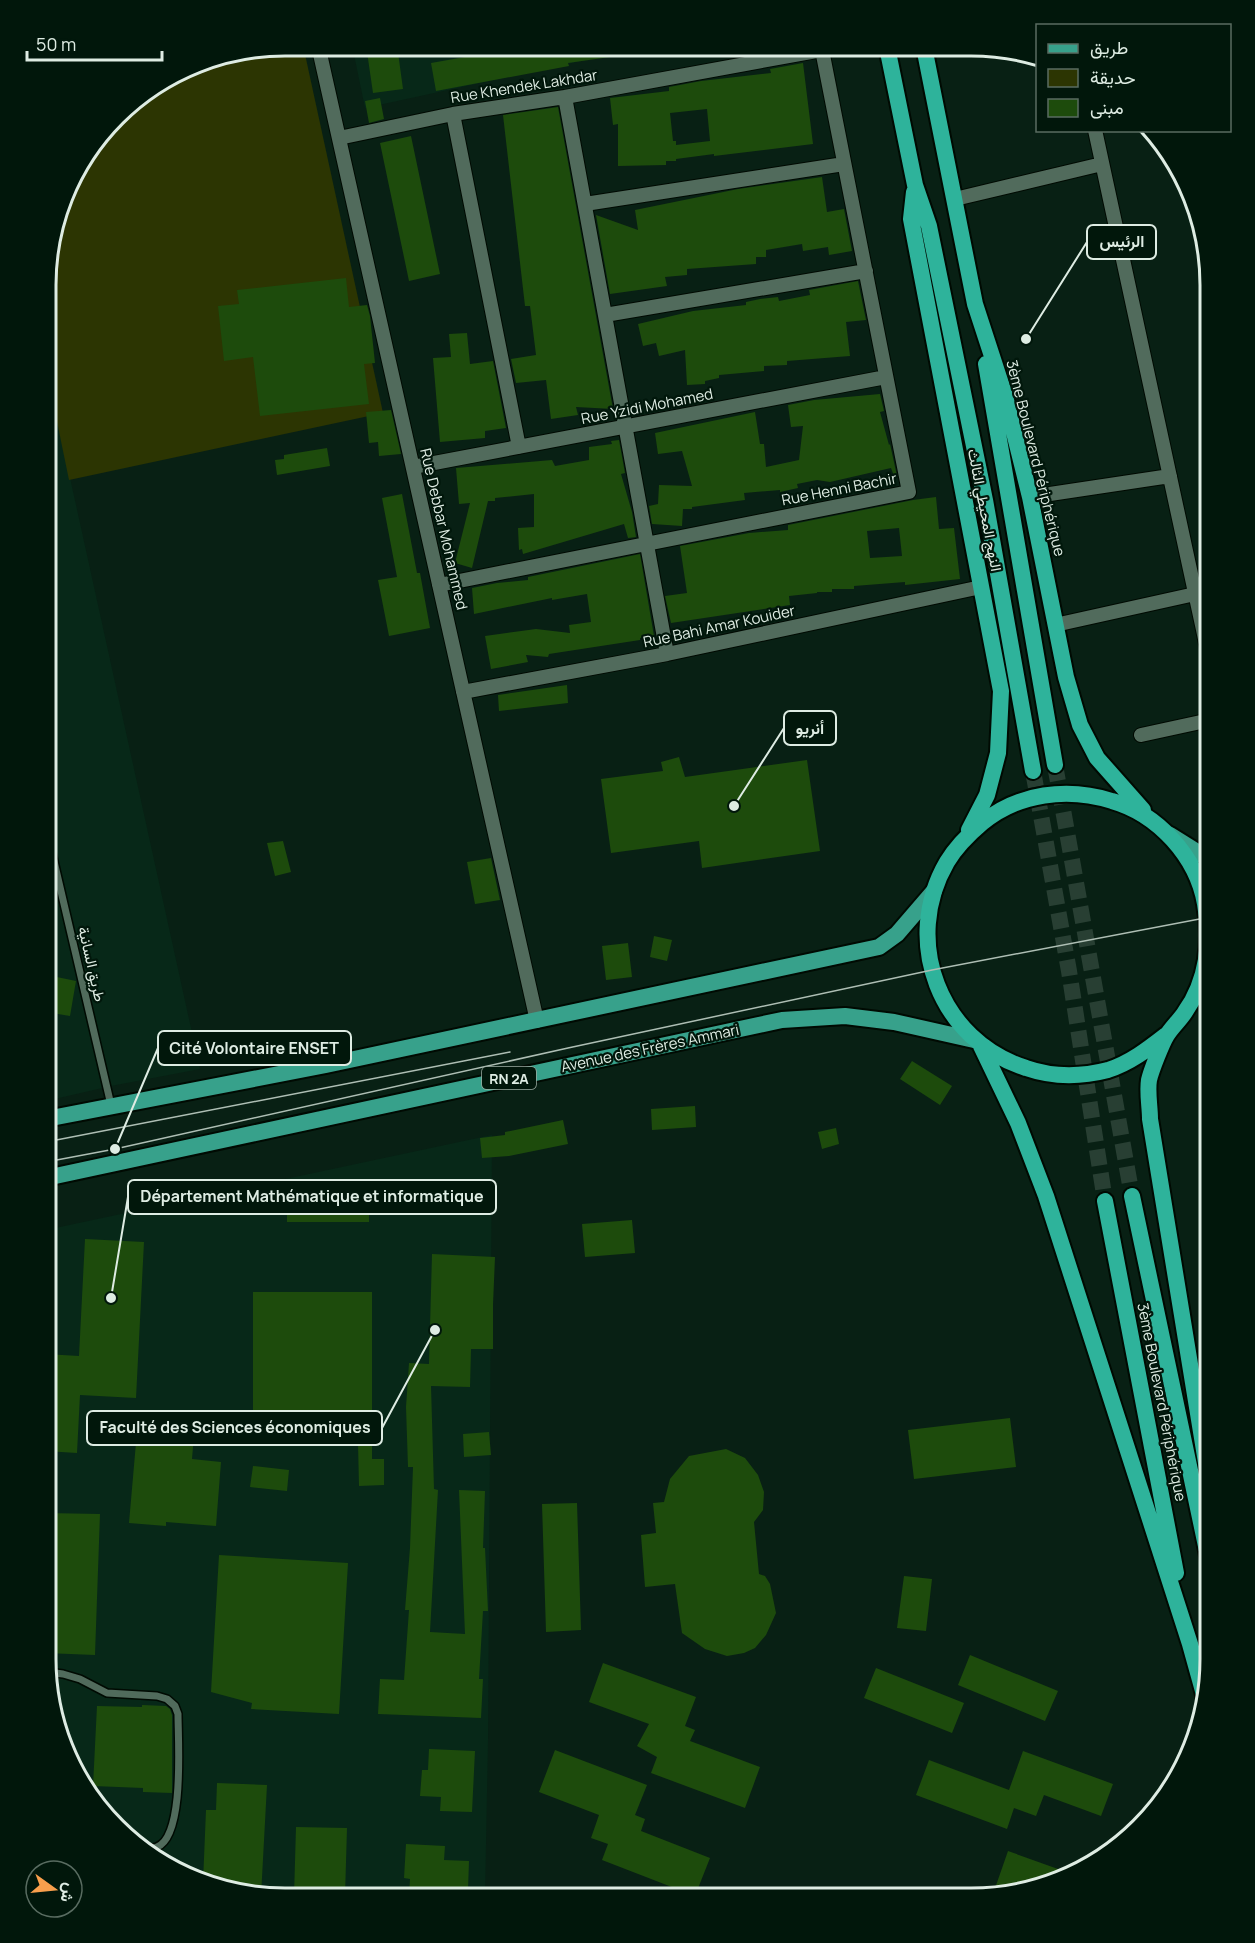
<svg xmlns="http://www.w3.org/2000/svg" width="1255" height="1943" font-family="Manrope,Vazirmatn,sans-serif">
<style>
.built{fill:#072818}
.park{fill:#2c3502}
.building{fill:#1d4b0c;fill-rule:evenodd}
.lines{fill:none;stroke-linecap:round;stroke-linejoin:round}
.trunk-tunnel{stroke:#283f33;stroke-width:16;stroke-dasharray:16 8;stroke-linecap:butt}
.service-casing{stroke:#000a02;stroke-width:10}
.minor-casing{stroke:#000a02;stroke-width:16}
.primary-casing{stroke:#000a02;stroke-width:20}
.trunk-casing{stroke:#000a02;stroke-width:20}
.service{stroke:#516b5c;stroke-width:7}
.minor{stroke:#516b5c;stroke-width:14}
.primary{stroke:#37a18b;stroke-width:16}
.trunk{stroke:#2eb39b;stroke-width:16}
.tram{stroke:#aebeb4;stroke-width:1.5}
.labels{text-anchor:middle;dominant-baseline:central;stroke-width:4.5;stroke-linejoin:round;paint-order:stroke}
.shield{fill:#01170b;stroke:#9caca2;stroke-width:1.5}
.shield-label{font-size:14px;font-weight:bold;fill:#deece3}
.street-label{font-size:15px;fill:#deece3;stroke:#01170b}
.rim{fill:none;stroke:#deece3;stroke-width:3}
.leader{fill:none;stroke:#deece3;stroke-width:2}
.callout-dot{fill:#deece3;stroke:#01170b;stroke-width:2}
.callout{fill:#01170b;stroke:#deece3;stroke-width:2}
.callout-label{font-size:16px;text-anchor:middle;font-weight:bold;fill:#deece3}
</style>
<rect width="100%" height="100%" fill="#082014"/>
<path class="built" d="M352 45 650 46 365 108Z
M47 373 200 1069 111 1086 46 1101Z
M492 1135 488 1741 485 1897 253 1896 193 1880 139 1849 95 1805 63 1751 45 1659 46 1230Z"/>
<path class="park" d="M284 45H303L383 413 69 480 47 373V253L70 178 126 105 193 63Z"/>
<path class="building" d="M366 45H397L403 89 373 93Z
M527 46H624V55L568 63 569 66 436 91 431 63Z
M803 63 813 144 714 156V154L676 159V161H666V165L618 166V124L613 125 610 98 669 91V87L701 81 771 73 770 69ZM707 109 710 141 676 145V141H673L670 113Z
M380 98 384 119 369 123 365 101Z
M558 107 613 409 576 407 578 415 551 419 546 380 516 383 511 359 536 355 530 306H525L503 115Z
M411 136 440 274 409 281 380 143Z
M822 177 827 212 844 209 852 251 829 255 828 247 803 251 802 244 766 250V257H756V264L687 269V275L665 277 667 286 610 294 596 215 638 230 635 210 738 189Z
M346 278 349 307 367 305 370 316 375 363 364 364 369 404 260 416 253 357 224 361 218 306 239 304 237 290Z
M858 281 866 320 846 322 850 356 787 361V365L764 366V371L719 375V378L705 381V384L687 385 685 350 659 356 656 343 643 346 638 324 693 311 746 305V302L760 299 778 297 779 301 810 295 809 290Z
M467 333 470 364 493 361 506 428 485 431V438L440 442 433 358 451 357 449 334Z
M880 394 884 411 880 412 889 445 890 444 897 476H894L891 468 830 482 817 480 797 484 798 488 780 492V490L744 493 745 500 692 507V509H683L682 526 652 524 649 506 658 504 659 485 692 486 682 451 658 454 655 433 755 412 760 444H764L766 467 799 460 803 426 791 427 788 405 814 400Z
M391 410 401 454 379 456 378 442 369 443 366 412Z
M619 440 625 473 621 474 632 512 636 537 628 538 624 524 523 554 522 549 519 550 518 528 534 527V494L495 498V501H488L472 568 455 563 470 503 459 504 456 468 552 460 555 466 589 460V447L612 444 611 441Z
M327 448 330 466 277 475 275 460 284 459V455Z
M402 494 417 573H420L430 628 389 636 378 580 397 577 382 498Z
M936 497 939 529 954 528 960 579 905 585V582L854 586V589H832V592H817V593L789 596 790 605 671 623 665 596 687 593 680 546 749 533 788 530V525L913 500ZM899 528 902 556 870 558 867 531Z
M640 554 654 636 640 638V640L549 654 548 657 526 655 528 662 491 669 485 636 536 629 570 633 569 625 591 622 587 594 552 600V598L474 614 472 588 497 583 528 580V577Z
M567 685 568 703 499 711 498 695Z
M679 757 685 777 807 760 820 851 702 868 699 841 611 853 601 779 663 771 661 762Z
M283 841 291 872 275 876 267 843Z
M491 858 500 900 475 904 467 862Z
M654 936 672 940 667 961 650 957Z
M628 943 632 977 606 980 602 946Z
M52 976 76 981 70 1016 46 1012Z
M912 1061 952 1086 940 1105 900 1079Z
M695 1106 696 1127 652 1130 651 1109Z
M563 1120 568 1144 509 1156 482 1158 480 1138 505 1135V1132Z
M836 1128 839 1144 822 1149 818 1132Z
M287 1188H369V1222H287Z
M632 1220 635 1253 585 1257 582 1224Z
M85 1239 144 1242 136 1398 80 1395 77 1453 45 1451V1354L79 1356Z
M432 1254 495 1257 493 1305V1349H471L470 1387 431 1386 434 1489 438 1490 430 1632 465 1634 459 1490 485 1491 483 1548H485L488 1611H483L479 1679H483L481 1718 378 1714 380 1679 404 1680 409 1610H405L410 1548 413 1467H408L406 1407 409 1363 429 1364Z
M253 1292H372V1459H384V1485L359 1486 358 1443 253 1442Z
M1010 1418 1016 1467 914 1479 908 1430Z
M137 1431 194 1435 192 1459 221 1462 216 1526 166 1522V1526L129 1523Z
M489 1432 491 1455 464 1457 463 1434Z
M726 1449 745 1458 758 1475 764 1492 763 1510 754 1522 759 1574 765 1576 770 1584 776 1613 766 1635 755 1648 744 1653 727 1656 705 1649 682 1633 675 1584 645 1587 641 1535 656 1533 653 1503 664 1502 670 1479 689 1456Z
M253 1466 289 1470 287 1491 250 1487Z
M577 1503 581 1630 546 1632 542 1504Z
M45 1513 100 1514 95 1655 45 1653Z
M219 1555 348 1563 339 1714 251 1709 252 1703 211 1692Z
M904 1576 932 1579 926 1631 897 1628Z
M970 1655 1058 1691 1045 1721 958 1685Z
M603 1663 696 1697 685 1726 695 1730 690 1741 760 1767 745 1808 651 1773 657 1757 637 1746 649 1724 589 1702Z
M876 1668 964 1703 952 1733 864 1698Z
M142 1705 166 1706 170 1709 172 1715V1793L143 1792V1788L93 1786 97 1706 142 1707Z
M429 1749 475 1751 472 1812 440 1811 441 1797 420 1796 422 1770H428Z
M555 1750 647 1785 635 1815 645 1819 641 1831 710 1858 695 1896 602 1860 608 1844 591 1838 599 1815 539 1792Z
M1023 1751 1113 1784 1101 1816 1044 1795 1036 1816 1014 1808 1007 1829 916 1795 929 1760 1009 1790Z
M217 1783 267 1785 261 1896H253L203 1882 206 1810H216Z
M296 1827 347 1828 345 1896H294Z
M406 1844 445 1846 444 1860 469 1861 468 1890H457V1897L409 1896 410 1879 404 1878Z
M1008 1851 1072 1874 1063 1880 993 1894Z"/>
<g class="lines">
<path class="trunk-tunnel" d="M1055 765 1132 1196
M1033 771 1069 971 1105 1201"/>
<defs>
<path id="service" d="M46 827 111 1105
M48 1672 63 1674 80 1679 107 1693 157 1696 167 1699 175 1706 178 1714C178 1740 185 1836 157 1847 152 1849 144 1848 139 1848"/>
<path id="minor" d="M318 45 537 1021
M565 97 667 654
M453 114 519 447
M1095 130 1210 662
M339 138 453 114 565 97 822 50 909 492 439 585
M955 199 1102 164
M585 204 844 164
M605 315 866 271
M413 467 886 377
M1030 497 1170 476
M1055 625 1195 594
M463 692 667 654 981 587
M1141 735 1210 720"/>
<path id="primary" d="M1170 835 1210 860
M46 1119 326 1065 879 947 897 934 934 891
M46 1178 782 1020 845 1016 894 1022 974 1040"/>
<path id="trunk" d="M887 47 915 185 929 226 985 500 1033 771
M924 47 975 304 1005 396 1030 497 1066 677 1080 725 1097 758 1143 810
M914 192 911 219 1001 691 998 753 987 795 969 830
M986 364 1055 765
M1166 1035C1148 1049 1130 1063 1108 1070 1081 1077 1052 1077 1026 1068 940 1041 901 941 947 862 956 847 969 834 982 823 1018 793 1068 787 1112 801 1158 814 1197 857 1205 904 1212 941 1207 981 1185 1012 1180 1020 1172 1027 1167 1035 1162 1043 1151 1071 1149 1080 1147 1092 1150 1107 1150 1119L1210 1487
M981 1046 1018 1123 1046 1196 1190 1644 1205 1698
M1132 1196 1210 1565
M1105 1201 1176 1573"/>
</defs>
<use href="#service" class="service-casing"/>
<use href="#minor" class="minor-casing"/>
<use href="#primary" class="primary-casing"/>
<use href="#trunk" class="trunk-casing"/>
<use href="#service" class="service"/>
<use href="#minor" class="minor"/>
<use href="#primary" class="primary"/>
<use href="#trunk" class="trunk"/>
<path class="tram" d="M46 1142 510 1052
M46 1162 115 1149 568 1048 932 970 1210 917"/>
</g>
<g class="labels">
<rect class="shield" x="482" y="1067" width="54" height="22" rx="4.5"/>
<g class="shield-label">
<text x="509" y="1078">RN 2A</text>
</g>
<g class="street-label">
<text transform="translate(524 86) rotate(-9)">Rue Khendek Lakhdar</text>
<text transform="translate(647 406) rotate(-11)">Rue Yzidi Mohamed</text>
<text transform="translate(1036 458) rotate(76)">3ème Boulevard Périphérique</text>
<text transform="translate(839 489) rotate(-11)">Rue Henni Bachir</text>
<text transform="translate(985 510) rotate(79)">النهج المحيطي الثالث</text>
<text transform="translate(444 529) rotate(77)">Rue Debbar Mohammed</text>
<text transform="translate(719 626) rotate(-12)">Rue Bahi Amar Kouider</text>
<text transform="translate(92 964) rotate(77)">طريق السانية</text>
<text transform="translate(650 1048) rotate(-12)">Avenue des Frères Ammari</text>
<text transform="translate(1162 1402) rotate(79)">3ème Boulevard Périphérique</text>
</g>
</g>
<path d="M0 0H1255V1943H0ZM285 56H971A229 229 0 0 1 1200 285V1659A229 229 0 0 1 971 1888H285A229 229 0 0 1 56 1659V285A229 229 0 0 1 285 56Z" fill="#01170b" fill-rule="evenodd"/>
<path class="rim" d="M285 56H971A229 229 0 0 1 1200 285V1659A229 229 0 0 1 971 1888H285A229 229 0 0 1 56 1659V285A229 229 0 0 1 285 56Z"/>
<path class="leader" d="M1026 339L1087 242M734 806L784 728M115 1149L158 1048M111 1298L128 1197M435 1330L382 1428"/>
<g class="callout-dot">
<circle cx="1026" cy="339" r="6"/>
<circle cx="734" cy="806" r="6"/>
<circle cx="115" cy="1149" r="6"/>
<circle cx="111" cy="1298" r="6"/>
<circle cx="435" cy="1330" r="6"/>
</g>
<g class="callout">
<rect x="1087" y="225" width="69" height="34" rx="6"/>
<rect x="784" y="711" width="52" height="34" rx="6"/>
<rect x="158" y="1031" width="193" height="34" rx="6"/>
<rect x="128" y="1180" width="368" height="34" rx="6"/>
<rect x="87" y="1411" width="295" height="34" rx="6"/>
</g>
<g class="callout-label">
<text x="1122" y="247">الرئيس</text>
<text x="810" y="734">أنريو</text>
<text x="254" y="1054">Cité Volontaire ENSET</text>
<text x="312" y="1202">Département Mathématique et informatique</text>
<text x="235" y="1433">Faculté des Sciences économiques</text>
</g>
<rect x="1036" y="24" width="195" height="108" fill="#01170b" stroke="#596c61" stroke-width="1.5"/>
<rect x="1048" y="44" width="30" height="9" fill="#37a18b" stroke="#596c61" stroke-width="1.5"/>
<text x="1090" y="54" font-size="18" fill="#deece3">طريق</text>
<rect x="1048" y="69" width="30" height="18" fill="#2c3502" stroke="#596c61" stroke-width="1.5"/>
<text x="1090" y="84" font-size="18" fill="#deece3">حديقة</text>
<rect x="1048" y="99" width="30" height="18" fill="#1d4b0c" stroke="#596c61" stroke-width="1.5"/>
<text x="1090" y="114" font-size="18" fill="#deece3">مبنى</text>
<g transform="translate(54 1889) rotate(105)"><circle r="28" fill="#01170b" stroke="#596c61" stroke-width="1.5"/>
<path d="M0-4.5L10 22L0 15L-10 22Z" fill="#f99f4d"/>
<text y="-9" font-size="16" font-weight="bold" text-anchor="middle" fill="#deece3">ش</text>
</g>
<path d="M27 51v9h135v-9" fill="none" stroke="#deece3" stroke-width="3"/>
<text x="36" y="51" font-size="18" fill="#deece3" stroke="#01170b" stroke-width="4.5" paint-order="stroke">50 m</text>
</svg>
